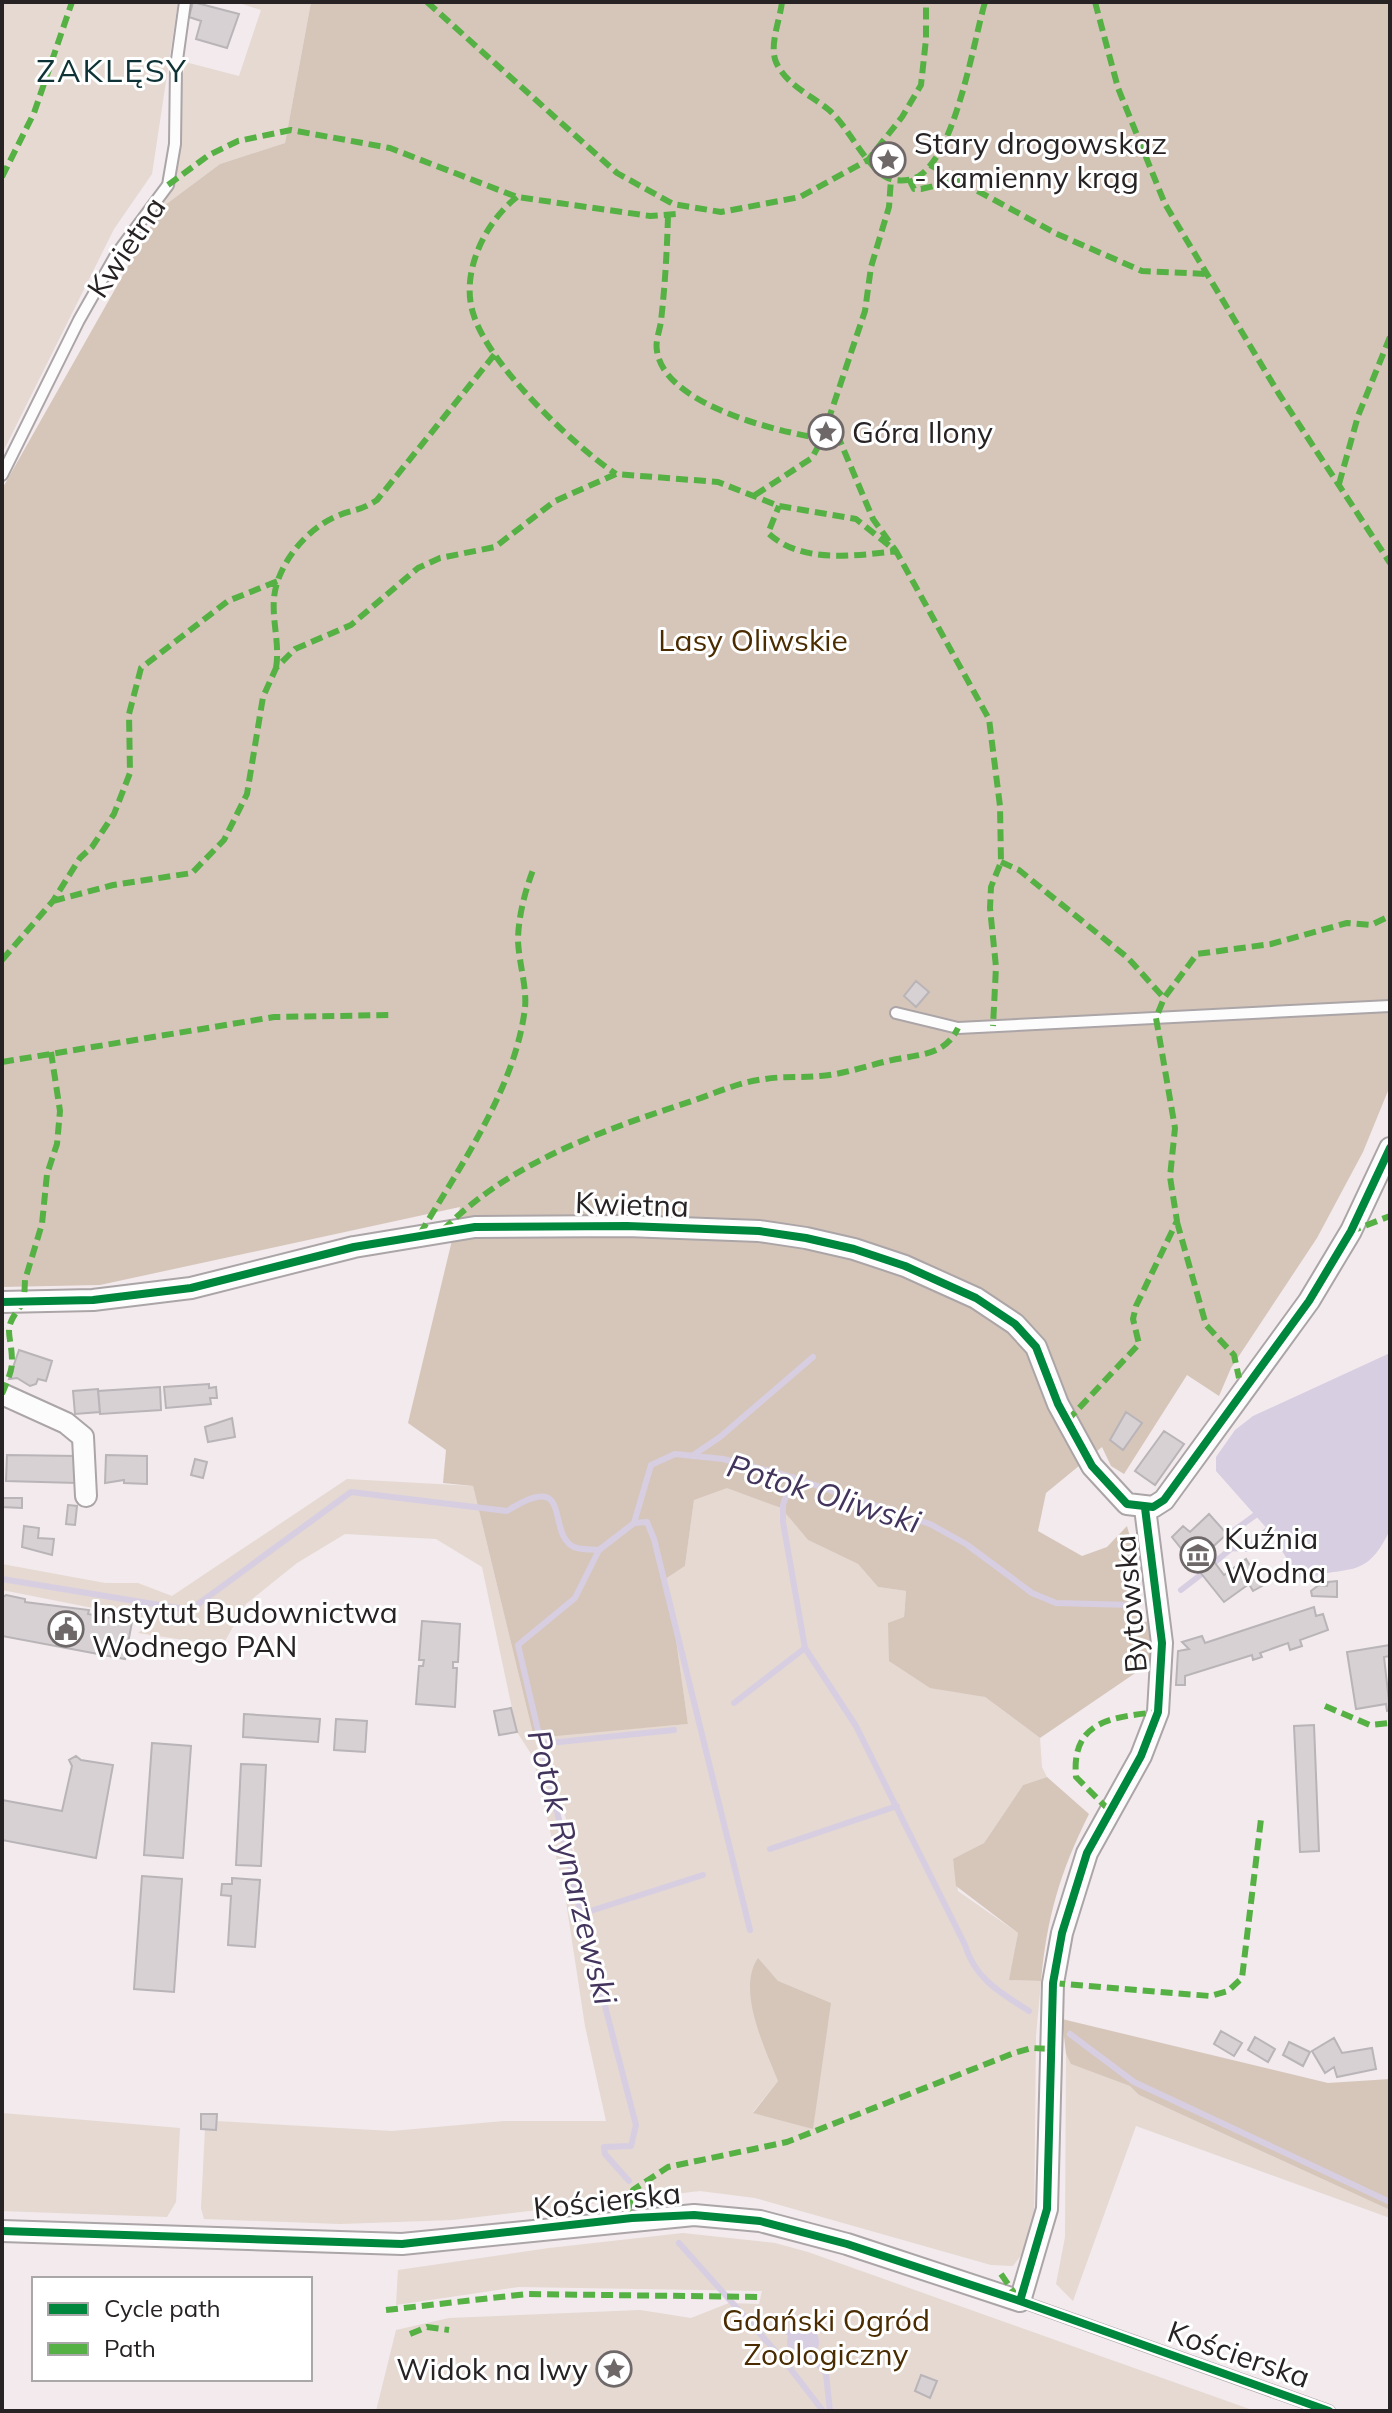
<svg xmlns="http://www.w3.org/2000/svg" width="1392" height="2413" font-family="Mulish,sans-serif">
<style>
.green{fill:#e5d9d1;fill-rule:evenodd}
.forest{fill:#d6c6ba}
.water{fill:#d7cee2}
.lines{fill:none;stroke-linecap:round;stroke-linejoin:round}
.stream{stroke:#d7cee2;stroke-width:6}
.building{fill:#d7d1d4;stroke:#b9b4b7;stroke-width:2}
.lane-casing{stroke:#aba5a7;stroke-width:14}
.street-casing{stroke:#aba5a7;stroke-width:24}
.lane{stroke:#fdfcfc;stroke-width:10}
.street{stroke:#fdfcfc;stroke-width:20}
.quiet{stroke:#56b145;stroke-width:6;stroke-dasharray:12 6;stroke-linecap:butt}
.cycleway-casing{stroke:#fff;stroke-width:13}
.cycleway{stroke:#00873e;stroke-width:8}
.labels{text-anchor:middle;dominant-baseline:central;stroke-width:6;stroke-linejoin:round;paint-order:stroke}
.poi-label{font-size:30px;fill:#272223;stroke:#fff;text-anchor:start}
.street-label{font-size:30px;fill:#272223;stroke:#fff}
.park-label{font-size:30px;fill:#4a2c00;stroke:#fff}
.neighbourhood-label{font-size:32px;letter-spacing:2px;fill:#0e3235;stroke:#fff}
.water-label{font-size:32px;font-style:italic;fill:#43345d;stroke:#fff}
</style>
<rect width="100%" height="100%" fill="#f2eaec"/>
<path class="green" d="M2 2H178L152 174 114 229 2 454Z
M236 2H311L285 143 220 164 161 208 185 62 239 76 261 10Z
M347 1479 473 1486 534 1738 580 1872 544 1736 688 1724 674 1625 662 1580 685 1566 694 1499 727 1487 781 1508 808 1540 858 1564 878 1587 906 1591 904 1617 970 1693 985 1697 1040 1738 1042 1767 1047 1777 1023 1785 984 1843 953 1860 958 1891 1018 1933 1010 1980 1041 1981 1036 2036 1034 2228 1025 2250 1013 2266 991 2265 755 2198 700 2191 453 2220 340 2224 204 2219 201 2208 205 2129 216 2121 392 2131 504 2121H606L585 2026 565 1895 533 1757 517 1732 482 1567 436 1539 345 1534 297 1563 246 1604 225 1641 210 1644 138 1633 154 1620 2 1590V1564L105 1583H138L172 1596ZM778 2081 812 2128 753 2112Z
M1066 2054 1072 2064 1131 2086 1139 2095 1390 2210V2218L1136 2126 1073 2301 1056 2284 1065 2237Z
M2 2113 180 2128 176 2202 167 2217 2 2211Z
M683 2233 775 2243 808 2252 1255 2411H376L396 2330 449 2318 640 2310 691 2318 729 2303 759 2304 762 2291 519 2287 396 2305 398 2270 549 2248Z"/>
<path class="forest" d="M311 2H1390V1086L1363 1152 1317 1238 1231 1368 1219 1396 1187 1375 1124 1474 1111 1466 1102 1447 1046 1493 1038 1531 1082 1556 1107 1547 1127 1526 1141 1577 1135 1578 1127 1591 1133 1612 1143 1623 1148 1621 1153 1661 1040 1738 985 1697 930 1688 889 1661 888 1623 904 1617 906 1591 878 1587 858 1564 808 1540 781 1508 727 1488 694 1500 685 1566 662 1581 674 1625 688 1724 534 1738 473 1486 443 1483 446 1450 408 1423 460 1207 100 1285 2 1287V489L161 208 220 164 285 143Z
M1047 1777 1089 1814C1060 1872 1047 1917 1041 1981L1009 1980 1018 1933 956 1886 953 1859 984 1843 1023 1785Z
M758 1958 778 1981 831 2003 813 2129 753 2113 778 2081C765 2048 736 1990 758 1958Z
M1062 2019 1328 2083 1390 2079V2210L1139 2095 1130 2086 1071 2064 1066 2054Z"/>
<path class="water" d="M1390 1353V1530C1364 1584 1347 1562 1301 1581L1270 1532 1216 1471V1457L1235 1430 1253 1416Z
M787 2342a16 16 0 1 1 32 0a16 16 0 1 1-32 0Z"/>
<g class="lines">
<path class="stream" d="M692 1456 720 1437 813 1357
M793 1477 783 1505V1522L805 1648 856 1726 965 1945C975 1979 1001 1993 1029 2011
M634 1523 647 1522 654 1539 750 1930
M1232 1548V1532L1261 1511
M599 1550 575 1598 518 1645 581 1914 636 2125 631 2146 604 2147 605 2154 629 2181
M1215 1562 1232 1548 1246 1549 1273 1525
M2 1579 190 1610 351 1492 507 1511C575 1468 545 1533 574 1547 580 1550 591 1549 599 1550L634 1523 651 1465 675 1454 723 1459 785 1475 930 1524 966 1544 1032 1593 1056 1603 1132 1605
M1181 1590 1203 1573
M734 1703 805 1648
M540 1744 674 1730
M770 1849 897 1806
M581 1914 703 1875
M1070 2034 1134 2082 1390 2202
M679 2243 786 2363 823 2411
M757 2331 781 2328 794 2336
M807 2350 826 2374 830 2411"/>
</g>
<path class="building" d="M193 2 239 14 227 48 196 39 201 21 189 17Z
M916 981 929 992 916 1007 904 996Z
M19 1350 52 1361 46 1381 38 1379 36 1384 30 1386 17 1378 9 1379Z
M209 1384V1388L216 1387 217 1398H210L211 1404 166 1408 164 1387Z
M160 1387 161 1410 100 1414 98 1391Z
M98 1389 100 1412 75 1414 73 1391Z
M1126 1412 1142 1423 1123 1450 1110 1440Z
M232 1418 235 1437 208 1442 205 1427Z
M1164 1431 1184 1444 1155 1485 1135 1471Z
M7 1455 77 1456V1483L6 1481Z
M106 1455 147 1456V1484L124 1483V1480L105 1483Z
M195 1459 207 1462 203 1478 191 1475Z
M2 1498H22V1508L2 1507Z
M68 1505 77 1506 75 1525 66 1524Z
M1209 1514 1227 1534 1207 1552 1224 1575 1246 1559 1262 1586 1253 1591 1249 1584 1224 1602 1172 1537 1183 1526 1190 1532Z
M24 1526 39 1528 38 1538 54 1539 52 1555 22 1547Z
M1337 1581V1597L1312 1596 1311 1591 1319 1585 1327 1586 1328 1582Z
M6 1595 25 1599V1602L89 1610 88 1614 132 1622 125 1659 2 1636V1598Z
M1314 1607 1316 1616 1323 1614 1328 1630 1300 1640 1302 1646 1290 1650 1288 1643 1260 1653 1262 1657 1253 1660 1252 1655 1185 1676V1685H1176L1178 1651 1189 1649 1182 1642 1202 1636 1205 1643Z
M422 1621 460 1624 458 1662H453V1668H457L455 1707 416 1704 419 1666H423L424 1660H419Z
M1390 1645V1656L1384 1657 1390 1710 1387 1711 1386 1704 1356 1709 1347 1652Z
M511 1708 517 1732 499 1735 494 1711Z
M244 1714 320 1719 318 1742 243 1737Z
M336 1719 367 1721 365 1752 334 1750Z
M1314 1725 1319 1851 1300 1852 1294 1726Z
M152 1743 191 1746 183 1858 144 1855Z
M76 1756 81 1760 113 1765 96 1858 2 1840V1800L62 1811 72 1766 69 1760Z
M241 1764 266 1765 261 1866 236 1865Z
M142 1876 182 1879 174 1992 134 1989Z
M232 1878 260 1880 255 1947 228 1945 231 1896 221 1895 222 1884H232Z
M1221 2031 1242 2043 1234 2056 1214 2044Z
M1255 2037 1275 2049 1268 2062 1248 2050Z
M1334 2038 1342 2053 1372 2048 1376 2069 1337 2077 1334 2067 1325 2073 1312 2051Z
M1289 2042 1310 2052 1303 2066 1283 2055Z
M201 2114H217L216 2130 201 2129Z
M921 2375 937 2381 930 2398 915 2391Z"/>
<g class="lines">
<defs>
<path id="lane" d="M2 475 79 320 116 255 168 185 175 144 176 67 185 2
M896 1013 958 1028 1390 1006
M1020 2301 1329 2411"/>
<path id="street" d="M2 1302 93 1300 191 1288 354 1247 475 1227 627 1226 759 1231 806 1238 854 1249 905 1266 976 1298 1015 1324 1036 1347 1058 1404 1092 1466 1127 1504 1153 1507 1164 1500 1309 1301 1351 1231 1390 1148
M2 1394 66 1423 83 1437 86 1496
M2 2231 402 2244 694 2215 760 2221 847 2244 1020 2301 1047 2209 1053 1983 1062 1933 1087 1853 1141 1756 1158 1712 1162 1643 1145 1508"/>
</defs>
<use href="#lane" class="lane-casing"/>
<use href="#street" class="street-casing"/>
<use href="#lane" class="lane"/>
<use href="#street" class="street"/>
<path class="quiet" d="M427 2 617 173 673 204 721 212 800 197 868 160 902 117 921 85 926 39V2
M782 2C780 20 769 45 776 62 786 85 811 95 829 110 850 129 861 159 884 176 893 182 909 182 919 176 956 152 973 44 985 2
M1095 2 1118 88 1165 204 1279 394 1390 563
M930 165 1055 233 1142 271 1207 274
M2 177 34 113 72 2
M909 179 914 189H921L960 180
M168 185 209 155 238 141 291 130 390 148 517 197 650 216 677 214
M517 197C485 222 459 274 474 316 490 366 573 445 616 474
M668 216C667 251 665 286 661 321 660 330 655 341 657 351 665 408 792 436 840 441L873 519 896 551C855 556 801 564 768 533L779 506
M1339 484 1358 416 1390 337
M755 495 812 458 822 439 865 311 871 267 889 207 891 179
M276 668C280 644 272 622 274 598 277 565 306 529 337 516 353 509 358 512 377 500L495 354
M1001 862 1019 870 1128 958 1164 998
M53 901 113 885 192 873 224 840 247 794 263 697 276 668 295 649 351 625 418 568 440 558 495 547 555 501 616 474 718 482 779 506 856 519 896 551 989 719 1000 806 1001 862 991 887 990 908 996 967 993 1026
M2 960 53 901 80 858 92 847 114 814 130 773 129 714 141 668 228 601 280 580
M2 1062 274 1017 392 1015
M1177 1222 1206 1325 1234 1355 1239 1378
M443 1230C511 1161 604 1130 695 1100 718 1092 740 1082 765 1079 783 1076 801 1078 820 1076 847 1074 871 1064 897 1059 922 1054 945 1055 958 1028
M1349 1232 1390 1216
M420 1234C460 1166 515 1089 525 1008 527 987 519 963 518 941 518 918 525 891 533 870
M2 1394C6 1384 12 1372 12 1362 12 1331 0 1331 24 1302L25 1280 42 1224 47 1174 57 1144 60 1111 51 1052
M1067 1421 1139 1344 1133 1319 1136 1306 1177 1221 1170 1177 1175 1128 1156 1018 1164 998 1197 954 1271 944 1347 923 1371 925 1390 916
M1325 1706 1370 1725 1390 1723
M1109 1810 1076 1777C1071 1720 1113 1717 1158 1712
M1053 1983 1210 1996 1228 1991 1242 1978 1261 1819
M628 2211 633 2190 668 2167 787 2142 1014 2053 1032 2048 1052 2049
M1001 2274 1019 2300
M386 2310 527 2294 761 2297
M410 2334 427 2327 449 2330"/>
<defs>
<path id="cycleway" d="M2 1302 93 1300 191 1288 354 1247 475 1227 627 1226 759 1231 806 1238 854 1249 905 1266 976 1298 1015 1324 1036 1347 1058 1404 1092 1466 1127 1504 1153 1507 1164 1500 1309 1301 1351 1231 1390 1148
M2 2231 402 2244 632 2218 694 2215 760 2221 847 2244 1020 2301 1329 2411
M1020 2301 1047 2209 1053 1983 1062 1933 1087 1853 1141 1756 1158 1712 1162 1643 1145 1508"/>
</defs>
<use href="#cycleway" class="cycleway-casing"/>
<use href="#cycleway" class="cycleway"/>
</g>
<defs>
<symbol id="sight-ring" viewBox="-11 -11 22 22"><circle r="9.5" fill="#fff" stroke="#6e6869" stroke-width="1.5"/><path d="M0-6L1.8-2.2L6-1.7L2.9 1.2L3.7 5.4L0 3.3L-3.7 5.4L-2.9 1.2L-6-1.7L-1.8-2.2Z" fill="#6e6869"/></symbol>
<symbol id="museum-ring" viewBox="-11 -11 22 22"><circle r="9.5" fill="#fff" stroke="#6e6869" stroke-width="1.5"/><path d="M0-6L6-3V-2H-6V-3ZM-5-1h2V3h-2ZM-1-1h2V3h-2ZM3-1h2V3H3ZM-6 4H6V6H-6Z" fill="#6e6869"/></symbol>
<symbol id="civic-ring" viewBox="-11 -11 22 22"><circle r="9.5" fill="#fff" stroke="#6e6869" stroke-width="1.5"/><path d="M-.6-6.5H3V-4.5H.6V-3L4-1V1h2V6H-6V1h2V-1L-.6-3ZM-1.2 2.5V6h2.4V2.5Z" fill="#6e6869"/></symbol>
</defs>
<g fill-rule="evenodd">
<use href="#sight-ring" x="868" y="140" width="40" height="40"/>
<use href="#sight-ring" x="806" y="412" width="40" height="40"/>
<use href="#museum-ring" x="1178" y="1535" width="40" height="40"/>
<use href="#civic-ring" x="46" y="1609" width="40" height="40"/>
<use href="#sight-ring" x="594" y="2349" width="40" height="40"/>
</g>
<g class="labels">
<g class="poi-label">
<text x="914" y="143">Stary drogowskaz<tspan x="914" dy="34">- kamienny krąg</tspan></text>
<text x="852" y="432">Góra Ilony</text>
<text x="1224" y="1538">Kuźnia<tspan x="1224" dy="34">Wodna</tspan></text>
<text x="92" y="1612">Instytut Budownictwa<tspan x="92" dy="34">Wodnego PAN</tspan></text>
<text x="588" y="2369" text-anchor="end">Widok na lwy</text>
</g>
<g class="street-label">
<text transform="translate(126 247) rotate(-56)">Kwietna</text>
<text transform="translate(632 1204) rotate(2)">Kwietna</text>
<text transform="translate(1130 1604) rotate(-95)">Bytowska</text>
<text transform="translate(607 2200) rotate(-6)">Kościerska</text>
<text transform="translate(1239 2354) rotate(19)">Kościerska</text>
</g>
<g class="park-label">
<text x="753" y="640">Lasy Oliwskie</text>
<text x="826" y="2320">Gdański Ogród<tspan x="826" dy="34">Zoologiczny</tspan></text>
</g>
<g class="neighbourhood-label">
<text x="112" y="70">ZAKLĘSY</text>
</g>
<g class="water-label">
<text transform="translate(824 1493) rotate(17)">Potok Oliwski</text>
<text transform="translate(573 1867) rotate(76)">Potok Rynarzewski</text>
</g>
</g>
<rect width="1392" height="2413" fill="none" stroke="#272223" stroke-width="8"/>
<rect x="32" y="2277" width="280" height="104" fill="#ffffff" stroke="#a9a7a7" stroke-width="2"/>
<rect x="48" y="2303" width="40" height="12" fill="#00873e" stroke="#a9a7a7" stroke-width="2"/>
<text x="104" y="2317" font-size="24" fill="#272223">Cycle path</text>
<rect x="48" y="2343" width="40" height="12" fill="#56b145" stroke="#a9a7a7" stroke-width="2"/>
<text x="104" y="2357" font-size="24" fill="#272223">Path</text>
</svg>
